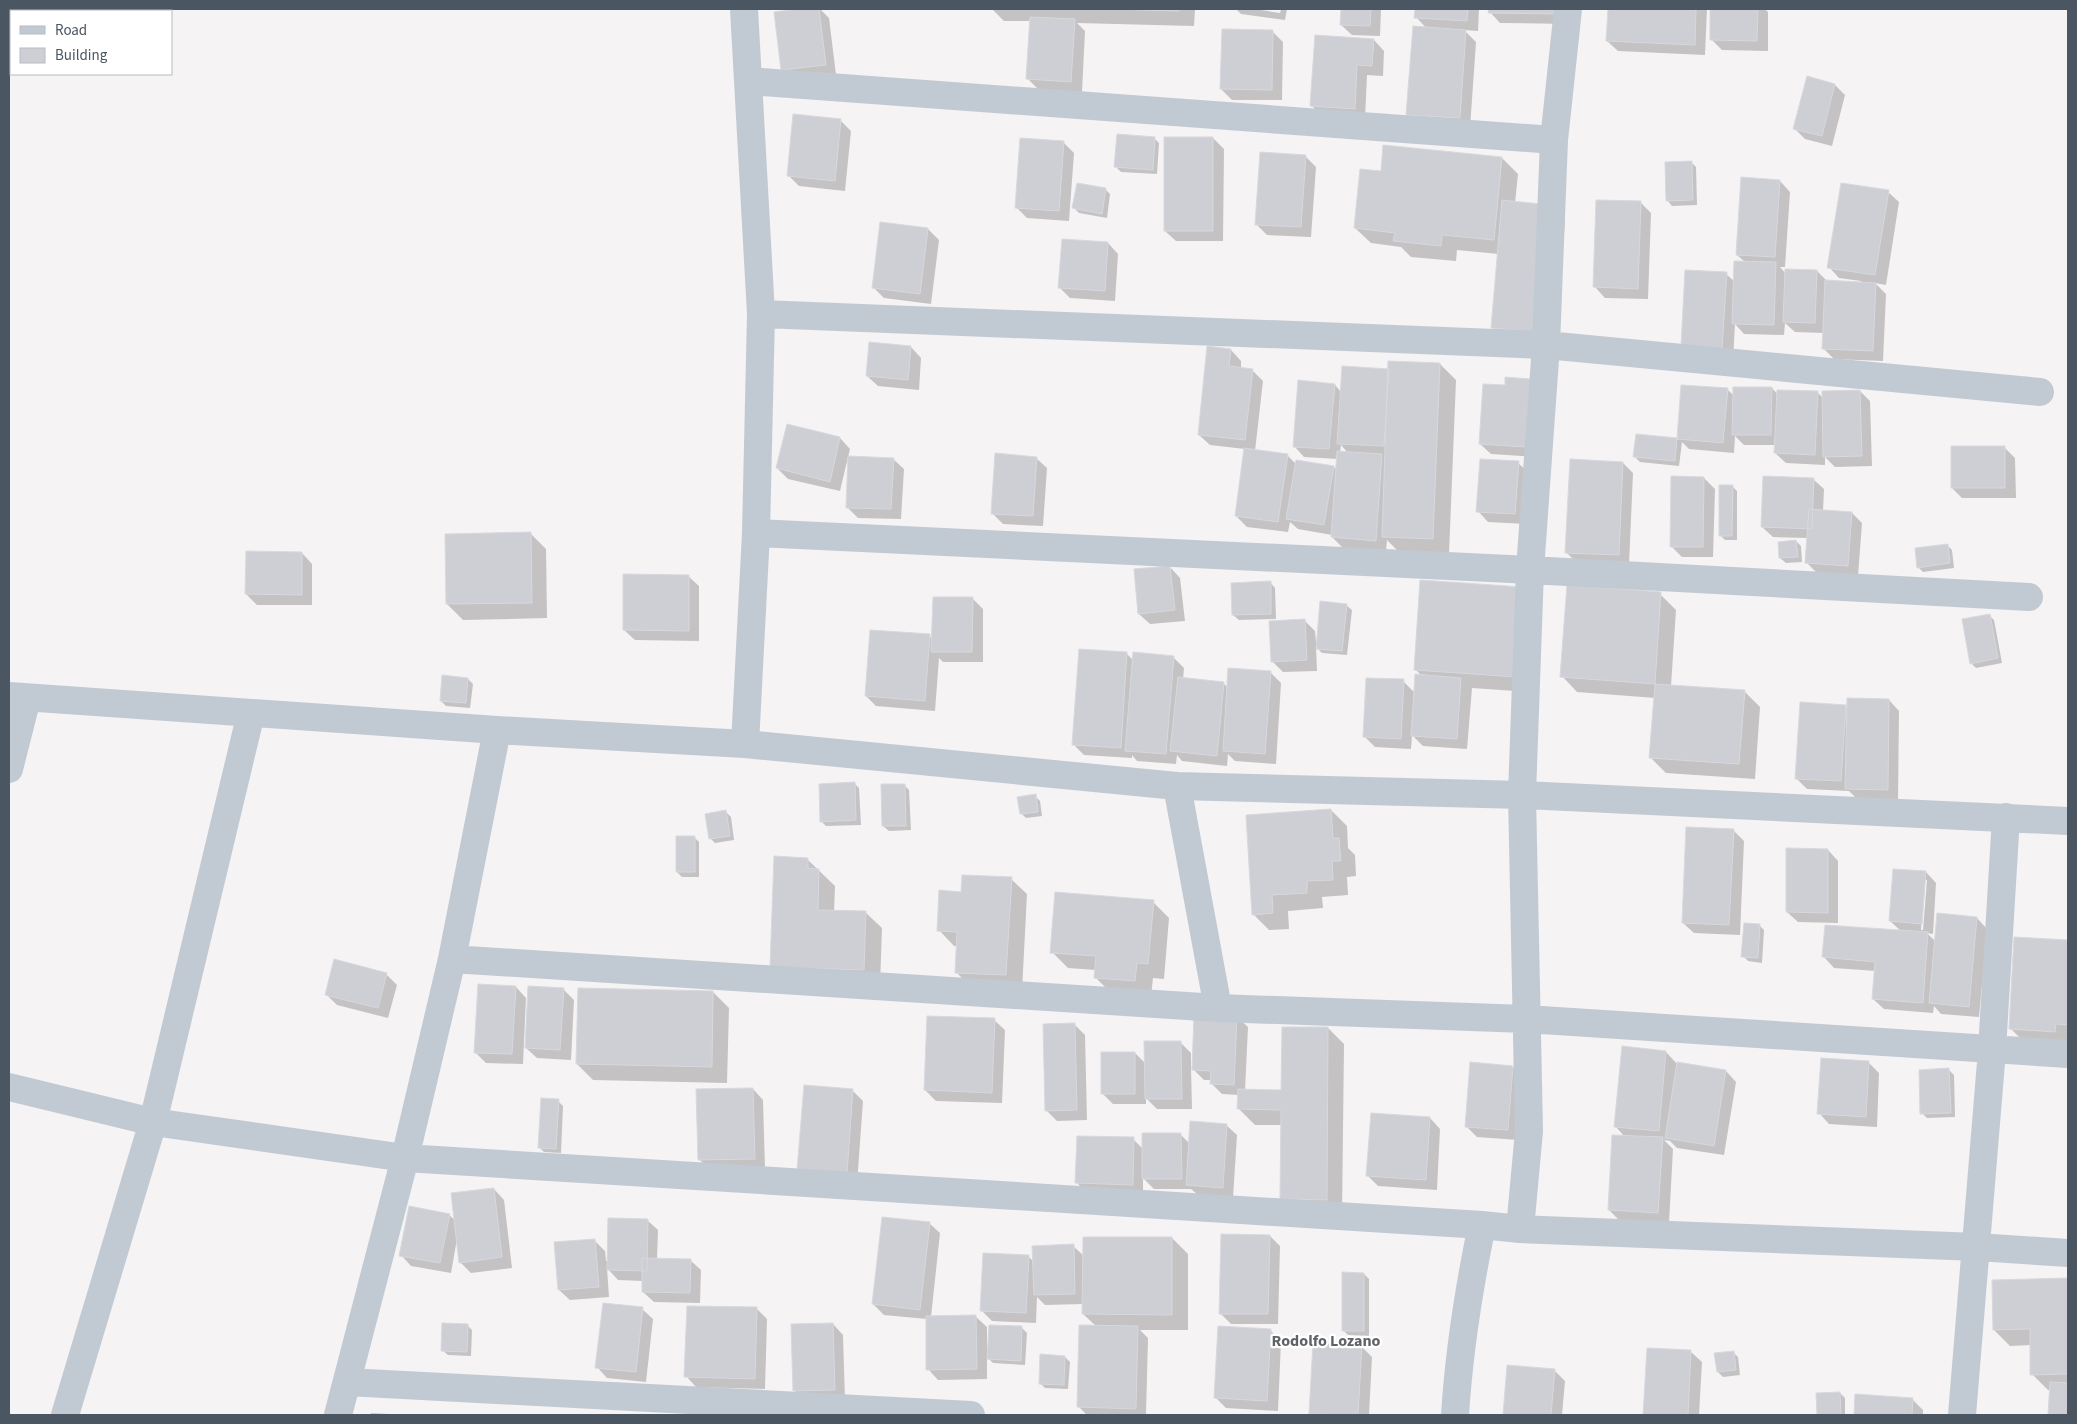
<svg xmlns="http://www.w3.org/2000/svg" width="2077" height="1424" font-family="'Source Sans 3',sans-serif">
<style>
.shadow{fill:#0003;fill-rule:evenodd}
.building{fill:#cdcfd5;stroke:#d7d9de}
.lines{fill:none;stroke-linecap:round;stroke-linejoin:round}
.minor{stroke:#c1cad2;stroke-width:28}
.labels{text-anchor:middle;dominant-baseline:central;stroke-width:4.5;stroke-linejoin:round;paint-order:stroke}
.quarter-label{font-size:16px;font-weight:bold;fill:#5f6368;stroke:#fff}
</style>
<rect width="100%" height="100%" fill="#f5f3f3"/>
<path class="shadow" d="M808 9H820L829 18 836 75 783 70 776 13Z
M992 9H1195L1194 26 1077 23 1085 31 1082 92 1038 89 1028 79 1031 21H1004Z
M1236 9H1255L1280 13 1281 10 1271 9H1287L1285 20 1241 14Z
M1342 9H1381L1380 36 1352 35 1341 25Z
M1416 9H1479L1478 31 1464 30 1476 42 1470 128 1418 125 1407 114 1427 29 1416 17Z
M1490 9H1570V24L1500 23 1490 12Z
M1609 9H1707L1705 55 1618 51 1607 41Z
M1712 9H1765L1768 12V51L1722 50 1711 39Z
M1273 32 1283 42 1282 100H1232L1221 89Z
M1374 40 1384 51 1383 76 1367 75 1365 119 1322 116 1312 106Z
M1808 78 1835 85 1845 95 1832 146 1805 139 1794 128Z
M840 120 851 131 845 191 799 186 788 175Z
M1154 138 1159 143 1157 174 1121 172 1116 167Z
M1213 138 1224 149 1223 241H1176L1165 231Z
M1063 142 1074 153 1069 221 1027 218 1016 207Z
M1305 156 1316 167 1311 237 1267 235 1256 224Z
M1502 158 1518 174 1515 203 1549 206 1565 222 1553 347 1508 343 1492 327 1499 254 1457 250 1456 261 1411 257 1401 247 1371 243 1355 228 1382 172Z
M1691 162 1696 167 1697 205 1672 206 1667 200Z
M1780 181 1790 192 1785 267H1780L1786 274 1817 271 1827 281 1860 283 1861 281 1839 278 1829 267 1888 192 1899 202 1886 285 1875 283 1886 294 1883 361 1834 359 1823 348 1824 333 1795 332 1785 323 1784 335 1744 334 1735 324 1733 360 1693 357 1726 274 1735 282 1745 262 1737 255Z
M1105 189 1110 194 1107 218 1079 213 1074 208Z
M1640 202 1651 213 1648 299 1605 298 1595 287Z
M928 229 939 240 931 304 884 298 873 287Z
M1108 243 1118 254 1115 301 1070 298 1060 288Z
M911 347 921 358 919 390 878 386 867 376Z
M1231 350 1241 361V369L1252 370 1263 381 1255 451 1287 455 1296 464 1334 467 1337 470 1338 459 1304 457 1294 446 1335 385 1341 392 1440 364 1456 380 1449 554 1399 552 1387 540 1386 551 1343 548 1332 537V535L1298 529 1290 522 1288 532 1247 527 1236 516 1245 449 1210 445 1199 435ZM1341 445 1348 453 1340 452Z
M1484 385 1536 457 1491 454 1480 444Z
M1682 386 1727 389 1734 396 1772 388 1778 395 1817 392 1823 398 1860 391 1870 401 1872 466 1835 467 1825 457V465L1786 463 1775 453 1776 445H1744L1735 436 1734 453 1689 449 1682 442 1679 466 1640 462 1635 457 1637 436 1678 440Z
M840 438 850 449 848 457 893 459 904 469 901 519 858 518 847 507 848 457 840 491 788 479 777 468Z
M2004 447 2015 458 2016 498H1962L1952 488Z
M1036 458 1047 468 1043 526 1003 524 992 513Z
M1518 463 1529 473 1526 524 1488 522 1478 511Z
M1623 463 1633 473 1629 565 1577 563 1566 552Z
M1704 478 1715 489 1713 557H1682L1671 546Z
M1813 479 1824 489 1823 511 1852 513 1862 523 1858 576 1817 573 1807 563 1808 538 1773 537 1762 527Z
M1732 486 1737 491V540H1725L1720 535Z
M530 533 546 549 547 618 463 620 447 604Z
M1796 541 1801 546 1802 562 1786 563 1780 558Z
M1947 545 1952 550 1954 568 1923 572 1918 567Z
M302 553 312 564V605H257L246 594Z
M1170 567 1180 578 1185 621 1150 624 1139 614Z
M688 576 699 586V641L635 640 624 630Z
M1421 581 1531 692 1472 688 1467 749 1423 746 1412 735 1411 749 1375 747 1364 736 1403 681 1415 693 1422 676 1415 669Z
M1270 582 1275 588 1276 619 1239 620 1233 615Z
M1660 594 1676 610 1671 686 1744 691 1760 707 1755 779 1666 773 1650 757 1655 698 1577 692 1562 676Z
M973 599 983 609V662H943L939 658 935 711 876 706 866 696 929 636 933 639Z
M1346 605 1352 610 1347 655 1322 653 1316 647 1317 671 1283 672 1272 661 1305 621 1315 631 1316 642H1317Z
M1989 615 1994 620 2002 663 1976 668 1971 663Z
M1126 653 1133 660 1173 657 1184 668 1183 679 1224 684 1228 688 1270 672 1281 683 1276 764 1235 761 1228 754 1227 766 1182 761 1177 755 1176 764 1137 761 1132 755V758L1084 755 1074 745Z
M468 679 473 684 470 708 446 706 441 701Z
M1889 700 1899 711 1898 800 1857 799 1849 791 1807 789 1796 778 1845 706 1848 709Z
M854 783 859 788 861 825 826 826 821 821Z
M904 785 909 790 911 830 889 831 883 826Z
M1035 796 1040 801 1042 816 1026 818 1021 813Z
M1331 810 1347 826 1348 848 1355 855 1356 876 1347 877 1348 895 1322 897 1323 908 1288 911 1289 929 1269 930 1253 914Z
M726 812 731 817 734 840 715 843 710 838Z
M1733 830 1744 841 1740 935 1694 933 1683 923Z
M694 837 699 842V877H682L677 872Z
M1828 850 1838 861V923L1798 922 1787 912Z
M807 859 835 886 834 911 866 913 882 928 880 985 787 982Z
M1926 872 1936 883 1933 934 1927 933 1936 942 1977 918 1987 929 1979 1017 1941 1014 1934 1006 1933 1013 1884 1009 1873 999 1876 971 1834 968 1824 957 1902 932 1890 921ZM1924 880H1927L1923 930H1921Z
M1011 879 1027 894 1022 991 972 988 956 972 957 946H954L939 930 962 893Z
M1153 902 1169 918 1164 979 1153 978 1151 996 1111 993 1095 977 1096 970 1068 968 1052 952Z
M1759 925 1764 930 1762 963 1748 961 1743 956Z
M2015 939 2068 941V1047L2027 1045 2011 1029Z
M386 974 397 985 388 1018 337 1005 326 994Z
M516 987 526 998 523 1064 486 1063 475 1052Z
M564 990 574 1000 571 1060 537 1058 526 1048Z
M713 992 729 1008 727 1083 593 1080 577 1064Z
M1237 1017 1248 1027 1245 1091H1283L1328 1028 1344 1044 1342 1215 1282 1199V1125H1255L1239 1109V1095L1222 1094 1211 1083V1080H1204L1191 1067 1192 1109H1157L1146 1098V1104H1113L1103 1094 1135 1053 1146 1064 1180 1042 1191 1053V1067H1193Z
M994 1020 1005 1030 1002 1103 936 1101 925 1090Z
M1074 1024 1085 1035 1087 1120 1057 1121 1046 1110Z
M1666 1052 1678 1065V1063L1726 1071 1736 1082 1724 1155 1677 1148 1670 1141 1664 1140 1673 1149 1669 1223 1620 1221 1609 1210 1625 1137 1615 1126Z
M1869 1063 1879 1073 1877 1127 1829 1124 1819 1113Z
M1513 1067 1523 1078 1518 1140 1477 1137 1466 1126Z
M1949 1070 1954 1075 1955 1117 1927 1118 1922 1113Z
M753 1089 763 1100 765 1169 710 1171 700 1160Z
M853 1091 863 1101 857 1184 809 1180Z
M558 1101 563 1106 561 1153 544 1152 539 1147Z
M1430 1118 1440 1129 1437 1190 1378 1186 1368 1176Z
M1226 1125 1237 1135 1233 1198 1198 1195 1191 1189H1154L1143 1178V1195L1087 1193 1077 1183 1133 1139 1143 1149 1181 1135 1190 1144Z
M494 1189 504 1200 512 1268 471 1273 460 1262 457 1239 451 1273 411 1266 401 1255 449 1215 456 1221Z
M647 1220 658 1230 657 1259 690 1260 701 1270 700 1303 654 1302 643 1292V1281L618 1280 607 1268 609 1297 570 1300 559 1290 595 1241 605 1251 606 1261H608Z
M929 1223 940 1233 931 1317H976L987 1327V1348L1022 1328 1027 1333 1025 1365 993 1363 987 1357V1379L938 1380 928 1369 927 1319 884 1315 873 1304Z
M1270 1236 1280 1246 1278 1324H1231L1220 1313Z
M1172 1238 1188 1254V1330H1140L1148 1338 1146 1415H1087L1078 1406 1096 1326 1083 1314V1304L1045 1305 1037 1297 1036 1323 992 1321 981 1310 1028 1256 1034 1262 1073 1246 1084 1256Z
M1364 1274 1369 1279V1336L1348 1335 1343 1330Z
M2068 1279V1415H2049L2051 1390H2048L2032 1374 2031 1345 2010 1346 1994 1330 1993 1281Z
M756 1308 767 1319 765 1389 696 1387 686 1376Z
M642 1309 653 1319 646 1382 607 1378 597 1367Z
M833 1324 843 1335 845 1400 805 1401 794 1390Z
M467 1325 472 1330 471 1356 448 1355 442 1350Z
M1271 1331 1281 1341 1278 1411 1226 1408 1215 1397Z
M1361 1346 1372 1357 1369 1415H1313L1311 1413Z
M1648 1349 1691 1352 1702 1362 1699 1415H1645Z
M1733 1352 1738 1357 1740 1375 1723 1377 1718 1372Z
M1065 1357 1070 1362 1068 1389 1045 1388 1040 1383Z
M1508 1366 1554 1370 1565 1381 1562 1415H1504Z
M1840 1393 1845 1398V1415H1818L1817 1394Z
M1856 1396 1913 1400 1923 1410V1415H1855Z
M371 1413 389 1414 390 1415H371Z"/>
<path class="building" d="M798 9H819L826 65 781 70 774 12Z
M1107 9H1179V11Z
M1341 9H1371L1370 26 1340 25Z
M1415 9H1468L1467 21 1414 18Z
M1489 9H1560V14L1488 13Z
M1608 9H1696L1695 45 1606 41Z
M1710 9H1758L1757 41 1710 40Z
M1030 17 1075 19 1071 82 1026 79Z
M1413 26 1466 30 1460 118 1406 115Z
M1222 29 1273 30 1272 90 1220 89Z
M1315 35 1374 39 1372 66 1357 65 1355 109 1310 106Z
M1807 76 1835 84 1822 136 1793 129Z
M793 114 841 119 835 181 787 176Z
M1117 134 1155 137 1153 170 1114 167Z
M1164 137H1213V231H1164Z
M1020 138 1064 141 1059 211 1015 208Z
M1383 145 1502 157 1494 240 1442 235 1441 246 1393 241 1395 233 1354 228 1360 169 1381 171Z
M1260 152 1306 155 1301 227 1255 225Z
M1692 161 1693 200 1666 201 1665 162Z
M1741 177 1780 180 1775 257 1736 255Z
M1077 183 1106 188 1102 214 1072 208Z
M1841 183 1889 190 1875 275 1827 268Z
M1502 200 1550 205 1538 332 1491 328Z
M1596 200 1641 201 1638 289 1593 287Z
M880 222 928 228 920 294 872 288Z
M1062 239 1108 242 1105 291 1058 288Z
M1734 261 1776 262 1774 325 1732 324Z
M1785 269 1817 270 1815 323 1783 322Z
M1685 270 1727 272 1722 350 1681 347Z
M1825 280 1876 283 1873 351 1822 349Z
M869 342 911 346 908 380 866 376Z
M1207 346 1231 349 1229 366 1253 369 1245 440 1198 435Z
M1388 361 1440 363 1433 539 1382 537Z
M1342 366 1389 369 1384 446 1337 444Z
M1505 377 1530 379 1526 447 1479 444 1483 384 1505 385Z
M1298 380 1335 384 1329 449 1293 447Z
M1681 385 1728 388 1723 443 1677 439Z
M1733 387H1772L1771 435H1732Z
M1777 390 1818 391 1815 455 1774 453Z
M1860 390 1862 456 1823 457 1822 391Z
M787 424 840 437 830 482 776 468Z
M1636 434 1677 438 1675 461 1633 457Z
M1951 446H2005V488H1951Z
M1244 448 1288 454 1278 522 1235 516Z
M1337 451 1382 454 1376 541 1331 537Z
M995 453 1037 457 1033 516 991 514Z
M848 456 894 458 891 509 846 508Z
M1480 459 1519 461 1515 514 1476 512Z
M1570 459 1623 462 1619 555 1565 553Z
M1296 460 1334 466 1324 525 1286 519Z
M1671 476 1704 477 1703 547H1670Z
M1763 476 1814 478 1812 529 1761 527Z
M1719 485H1733L1732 536H1719Z
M1809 509 1852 512 1848 566 1805 563Z
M531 532 532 603 446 604 445 534Z
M1796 540 1798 557 1779 558 1778 542Z
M1948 544 1950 563 1917 568 1915 548Z
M246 551 302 552V595L245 594Z
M1170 566 1175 610 1138 614 1134 569Z
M623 574 689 575V631L623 630Z
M1420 580 1522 587 1516 677 1414 670Z
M1271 581V614L1232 615 1231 583Z
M1567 585 1661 592 1655 684 1560 677Z
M933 597H973L972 652H931Z
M1320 601 1347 604 1342 651 1316 649Z
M1990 614 1998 658 1970 664 1962 619Z
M1305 619 1307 660 1271 662 1269 621Z
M870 630 930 634 925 701 865 696Z
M1079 649 1127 652 1121 748 1072 745Z
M1133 652 1174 656 1166 754 1125 751Z
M1228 668 1271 671 1265 754 1223 751Z
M1415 674 1461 678 1457 739 1411 736Z
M442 675 468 678 466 703 440 701Z
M1178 677 1224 682 1217 756 1170 751Z
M1366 678 1404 679 1401 739 1363 737Z
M1655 684 1745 690 1739 764 1649 758Z
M1847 698 1889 699 1888 790 1845 789Z
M1800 702 1846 705 1841 781 1795 779Z
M855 782 856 820 820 822 819 784Z
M881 784H905L906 826H882Z
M1036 794 1038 812 1020 814 1017 797Z
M1331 809 1333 838H1339L1341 861H1332L1333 880 1307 881V893L1272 895 1273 913 1252 915 1246 815Z
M726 810 730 836 709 839 705 814Z
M1686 827 1734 829 1729 925 1682 923Z
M676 836H695V872H676Z
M1786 848 1828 849V913L1786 912Z
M774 856 808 858V868L819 869 818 910 866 911 864 970 770 967Z
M1893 869 1926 871 1922 924 1889 921Z
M962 875 1012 877 1006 975 955 973 957 932 937 931 939 890 961 892Z
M1055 892 1154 900 1148 964 1137 963 1135 981 1094 978 1096 956 1050 953Z
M1937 913 1977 917 1969 1007 1929 1003Z
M1744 923 1760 924 1758 958 1741 957Z
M1825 925 1928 932 1923 1003 1872 999 1875 962 1822 957Z
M2014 937 2068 940V1025L2056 1024 2055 1032 2009 1029Z
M334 959 387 973 378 1008 325 995Z
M478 984 516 986 512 1054 474 1053Z
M528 986 564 988 560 1050 525 1048Z
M578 988 713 991 712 1067 576 1064Z
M1194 1014 1237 1015 1234 1085 1210 1084 1211 1071 1192 1070Z
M927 1016 995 1018 992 1093 924 1090Z
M1075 1023 1077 1110 1045 1111 1043 1024Z
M1282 1027H1328L1327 1200 1280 1199 1281 1110 1237 1109 1238 1089 1281 1090Z
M1144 1041H1181L1182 1099H1145Z
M1622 1046 1666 1051 1659 1131 1614 1127Z
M1101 1052H1135V1094H1101Z
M1821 1058 1869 1061 1866 1117 1817 1114Z
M1470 1062 1513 1066 1508 1130 1465 1127Z
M1677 1062 1726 1070 1714 1146 1665 1138Z
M1949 1068 1951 1113 1920 1114 1919 1070Z
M804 1085 853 1089 847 1174 797 1170Z
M753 1088 755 1159 698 1160 696 1089Z
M541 1098 559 1099 556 1149 538 1148Z
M1371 1113 1430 1117 1426 1180 1366 1176Z
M1190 1121 1227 1124 1223 1188 1186 1185Z
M1142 1133H1181L1182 1179H1142Z
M1612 1135 1663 1137 1658 1213 1608 1210Z
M1077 1136 1134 1137 1133 1185 1075 1183Z
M494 1188 502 1257 459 1263 451 1193Z
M409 1206 450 1214 440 1263 399 1256Z
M882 1217 930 1222 920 1310 872 1304Z
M608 1218 648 1219 647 1271 607 1270Z
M1221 1234 1270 1235 1268 1314H1219Z
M1083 1237H1172V1315L1082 1314Z
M595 1239 599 1287 558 1290 554 1242Z
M1074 1244 1075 1294 1034 1295 1032 1246Z
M983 1253 1029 1255 1026 1313 980 1311Z
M642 1258 691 1259 690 1293 642 1292Z
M1342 1272 1364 1273V1331H1342Z
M2068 1278V1374L2030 1375V1329L1993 1330 1992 1280Z
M603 1303 643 1307 636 1372 595 1368Z
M687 1306 757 1307 755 1379 684 1377Z
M976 1315 977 1369 926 1370V1316Z
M442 1323 468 1324 467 1352 441 1351Z
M833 1323 835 1390 793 1391 791 1324Z
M989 1325 1022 1326 1021 1361 987 1359Z
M1079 1325 1138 1326 1136 1409 1077 1407Z
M1218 1326 1271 1329 1267 1401 1214 1398Z
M1313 1343 1362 1345 1358 1415 1309 1414Z
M1647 1348 1691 1350 1688 1415H1643Z
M1734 1351 1736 1370 1717 1372 1714 1353Z
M1040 1354 1065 1356 1064 1385 1039 1384Z
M1507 1365 1555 1369 1551 1415H1503Z
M2050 1382 2068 1383V1415H2048Z
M1840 1392 1841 1415H1817L1816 1393Z
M1855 1394 1913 1398 1912 1415H1854Z"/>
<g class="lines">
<path class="minor" d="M744 9 761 314 756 533 745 744
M749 81 1554 140
M761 314 1546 345 2040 392
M756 533 1530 570 2029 597
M9 696 497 730 745 744 1177 786 1522 795 2068 821
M9 769 27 698
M1177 786 1218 1008
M452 959 1218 1008 1526 1019 2068 1054
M9 1087 153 1122 405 1158 1482 1225 1520 1229 1977 1247 2068 1253
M1520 1229 1529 1131 1522 795 1530 570 1546 345 1554 140 1568 9
M347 1382 971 1415
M65 1415 153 1122 251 713
M338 1415 405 1158 452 959 497 730
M1455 1415C1459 1351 1469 1288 1482 1225
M1962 1415 1992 1050 2006 817"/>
</g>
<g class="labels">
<g class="quarter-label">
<text x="1326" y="1341">Rodolfo Lozano</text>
</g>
</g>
<rect width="2077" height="1424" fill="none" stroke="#4a5661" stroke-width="20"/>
<rect x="10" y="10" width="162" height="65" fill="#ffffff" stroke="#b7bbc0"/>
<rect x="20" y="26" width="25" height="8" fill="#c1cad2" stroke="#b7bbc0"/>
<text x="55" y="35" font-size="15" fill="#4a5661">Road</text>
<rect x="20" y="48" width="25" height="15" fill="#cdcfd5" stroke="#b7bbc0"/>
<text x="55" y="60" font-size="15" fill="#4a5661">Building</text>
</svg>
